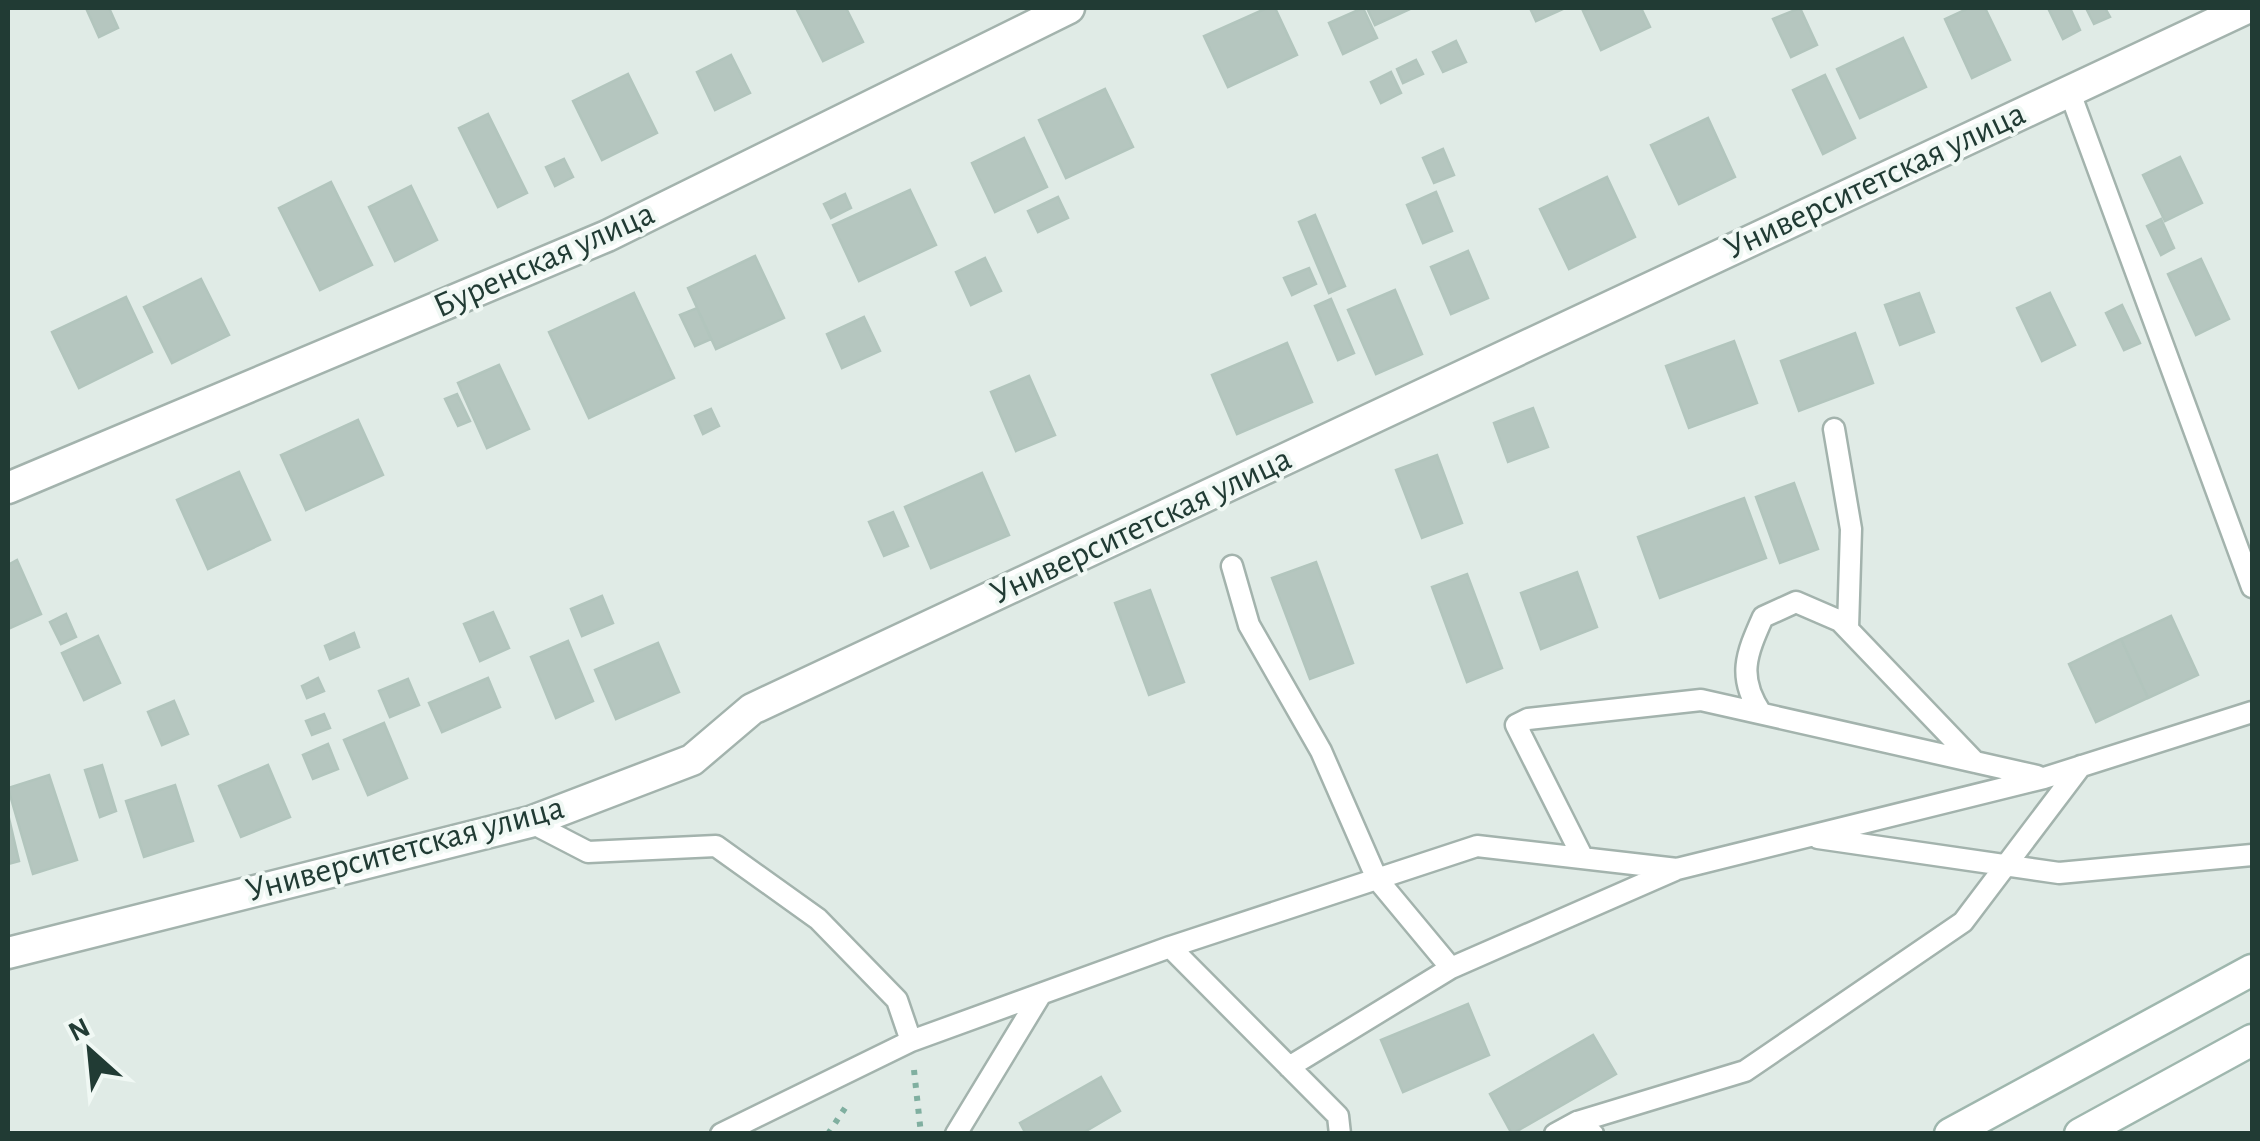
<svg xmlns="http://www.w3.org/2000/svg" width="2260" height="1141" font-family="'Alegreya Sans',sans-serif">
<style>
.building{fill:#b5c6bf;stroke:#b2c5bd;stroke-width:2.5}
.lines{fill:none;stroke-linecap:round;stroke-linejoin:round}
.service-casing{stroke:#a3b3ad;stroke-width:25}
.minor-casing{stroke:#a3b3ad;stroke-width:35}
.secondary-casing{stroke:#9fb7ae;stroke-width:35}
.path{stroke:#80afa0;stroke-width:6;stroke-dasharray:5 8;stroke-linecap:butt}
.service{stroke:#fff;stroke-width:20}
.minor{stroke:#fff;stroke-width:30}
.secondary{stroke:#fff;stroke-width:30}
.labels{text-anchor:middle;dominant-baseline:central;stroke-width:8;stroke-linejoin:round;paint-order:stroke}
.street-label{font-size:35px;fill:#213b34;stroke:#f0f8f4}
</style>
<rect width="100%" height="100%" fill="#e0ebe6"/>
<path class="building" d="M86 8H109L118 28 99 37Z
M796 8H846L863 42 823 61Z
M1267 8H1275L1297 55 1228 87 1204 36Z
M1363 8 1377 38 1343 54 1329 23Z
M1367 8H1412L1375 25Z
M1530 8H1565L1536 21Z
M1590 8H1641L1650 27 1601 50 1583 11Z
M1800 8 1817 45 1791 57 1773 19Z
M1969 8H1985L2010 60 1972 78 1945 19Z
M2048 8H2070L2080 30 2063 39Z
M2086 8H2105L2110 17 2094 24Z
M1903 38 1926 87 1860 118 1837 69Z
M1456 41 1466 62 1443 72 1433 52Z
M731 55 750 93 715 110 697 72Z
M1416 60 1423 74 1403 83 1397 69Z
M1391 72 1401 93 1381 103 1371 82Z
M628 74 657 133 602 160 573 101Z
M1825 75 1855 138 1823 154 1793 90Z
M1105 89 1133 147 1066 178 1039 120Z
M488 114 527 193 498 207 459 128Z
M1708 118 1735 177 1679 204 1651 145Z
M1024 138 1047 187 995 212 972 163Z
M1443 149 1454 175 1434 183 1423 158Z
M2180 157 2202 203 2165 221 2143 175Z
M564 159 573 177 555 186 546 167Z
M1607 177 1635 237 1569 269 1540 209Z
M331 182 372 265 320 290 279 208Z
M411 186 437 240 395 261 369 207Z
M910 190 936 245 859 281 833 225Z
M1436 192 1452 231 1423 243 1407 205Z
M845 194 851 208 831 218 824 204Z
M1058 197 1068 218 1038 232 1028 211Z
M1315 215 1345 286 1329 293 1299 222Z
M2161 219 2174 248 2161 255 2147 226Z
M1468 251 1488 298 1451 314 1431 267Z
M755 256 784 318 716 349 688 288Z
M985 258 1001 291 971 305 956 272Z
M2201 259 2229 319 2196 335 2168 274Z
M1309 268 1316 284 1292 295 1284 278Z
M201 279 229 335 172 363 144 307Z
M1395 290 1422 354 1376 374 1348 310Z
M634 293 674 378 589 418 549 332Z
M1919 293 1934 332 1900 345 1885 305Z
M2050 293 2075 345 2042 361 2017 308Z
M126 297 152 352 79 388 52 332Z
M1331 299 1354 353 1338 360 1315 306Z
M2122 305 2140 343 2124 350 2106 313Z
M697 308 711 339 695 346 680 315Z
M864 317 880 351 842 368 827 334Z
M1855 333 1873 383 1799 411 1781 361Z
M1734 341 1757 403 1689 428 1666 366Z
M1287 343 1312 402 1237 434 1212 375Z
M499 365 529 429 487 448 458 383Z
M1029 376 1055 435 1016 451 991 392Z
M457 394 470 421 458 426 445 399Z
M1533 408 1548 447 1508 462 1494 423Z
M711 409 719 426 703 434 695 416Z
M358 420 383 475 306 510 281 455Z
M1437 455 1462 523 1422 538 1396 470Z
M239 472 270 540 208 569 177 500Z
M982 473 1009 535 931 568 905 507Z
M1794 483 1818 549 1780 563 1756 497Z
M1744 498 1766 558 1660 598 1638 537Z
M893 512 908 546 884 556 869 522Z
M17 560 41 614 8 629V565Z
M1316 562 1353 663 1310 679 1272 578Z
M1577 572 1597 627 1541 649 1521 593Z
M1467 574 1502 668 1467 682 1432 587Z
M1150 590 1184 682 1149 695 1115 603Z
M602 596 613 623 582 636 571 609Z
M493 612 509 648 480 661 464 624Z
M66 614 76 637 61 644 50 622Z
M2171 616 2198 675 2148 698 2121 639Z
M354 633 359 647 330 659 325 646Z
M98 636 120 683 84 700 62 653Z
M2121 639 2148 698 2096 722 2069 664Z
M568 641 593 701 556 718 531 657Z
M658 643 679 692 616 719 595 670Z
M318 678 324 691 307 698 302 686Z
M488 678 500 707 442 732 429 703Z
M408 679 419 705 390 717 379 691Z
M174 701 188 734 162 745 148 712Z
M324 714 330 728 312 735 306 721Z
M384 723 407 778 368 795 344 740Z
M328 744 338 769 313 779 303 755Z
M102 765 116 811 100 817 85 770Z
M268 765 290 817 241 837 219 786Z
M49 775 77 860 33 874 8 788Z
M175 785 193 841 144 857 126 801Z
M8 814 19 861 8 864Z
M1468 1004 1489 1055 1403 1092 1381 1040Z
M1593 1035 1616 1074 1512 1134 1490 1094Z
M1101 1077 1120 1111 1081 1134H1026L1020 1123Z"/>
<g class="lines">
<defs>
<path id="service" d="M2069 90 2252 587
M1834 429 1851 529 1848 628
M1232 566 1249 625 1321 751 1377 879 1451 968
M1761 713C1737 677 1746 655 1763 617L1796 602 1840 621 1975 762
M530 822 588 852 716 846 818 919 897 1000 911 1041
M1818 838 2059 873 2252 855
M1583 858 1516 725 1528 719 1701 700 2037 776
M1170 947 1477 846 1677 869 2044 778 2252 712
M1289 1067 1451 968 1675 870
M1577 1122 1745 1071 1963 922 2081 766
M721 1134 911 1041 1170 947 1338 1116 1340 1134
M956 1134 1041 994
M1555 1134 1577 1122 1593 1134"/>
<path id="minor" d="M8 488 607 236 1069 8
M8 953 530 822 692 760 752 709 2247 8"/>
<path id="secondary" d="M1950 1134 2252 970
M2080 1134 2252 1040"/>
</defs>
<use href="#service" class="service-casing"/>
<use href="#minor" class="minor-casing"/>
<use href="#secondary" class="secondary-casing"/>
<path class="path" d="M914 1070 921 1134
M828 1134 847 1105"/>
<use href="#service" class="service"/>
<use href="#minor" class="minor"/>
<use href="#secondary" class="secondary"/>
</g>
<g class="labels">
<g class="street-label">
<text transform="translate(1875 181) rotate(-25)">Университетская улица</text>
<text transform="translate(544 260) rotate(-24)">Буренская улица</text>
<text transform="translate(1141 526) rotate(-25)">Университетская улица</text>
<text transform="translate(405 849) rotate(-15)">Университетская улица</text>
</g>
</g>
<rect width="2260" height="1141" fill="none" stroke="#213b34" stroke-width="20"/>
<g transform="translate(90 1051) rotate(333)" stroke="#f0f8f4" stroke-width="8" paint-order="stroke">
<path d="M0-8L18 38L0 25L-18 38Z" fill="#213b34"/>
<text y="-15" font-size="28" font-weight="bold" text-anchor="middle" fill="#213b34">N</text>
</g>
</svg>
